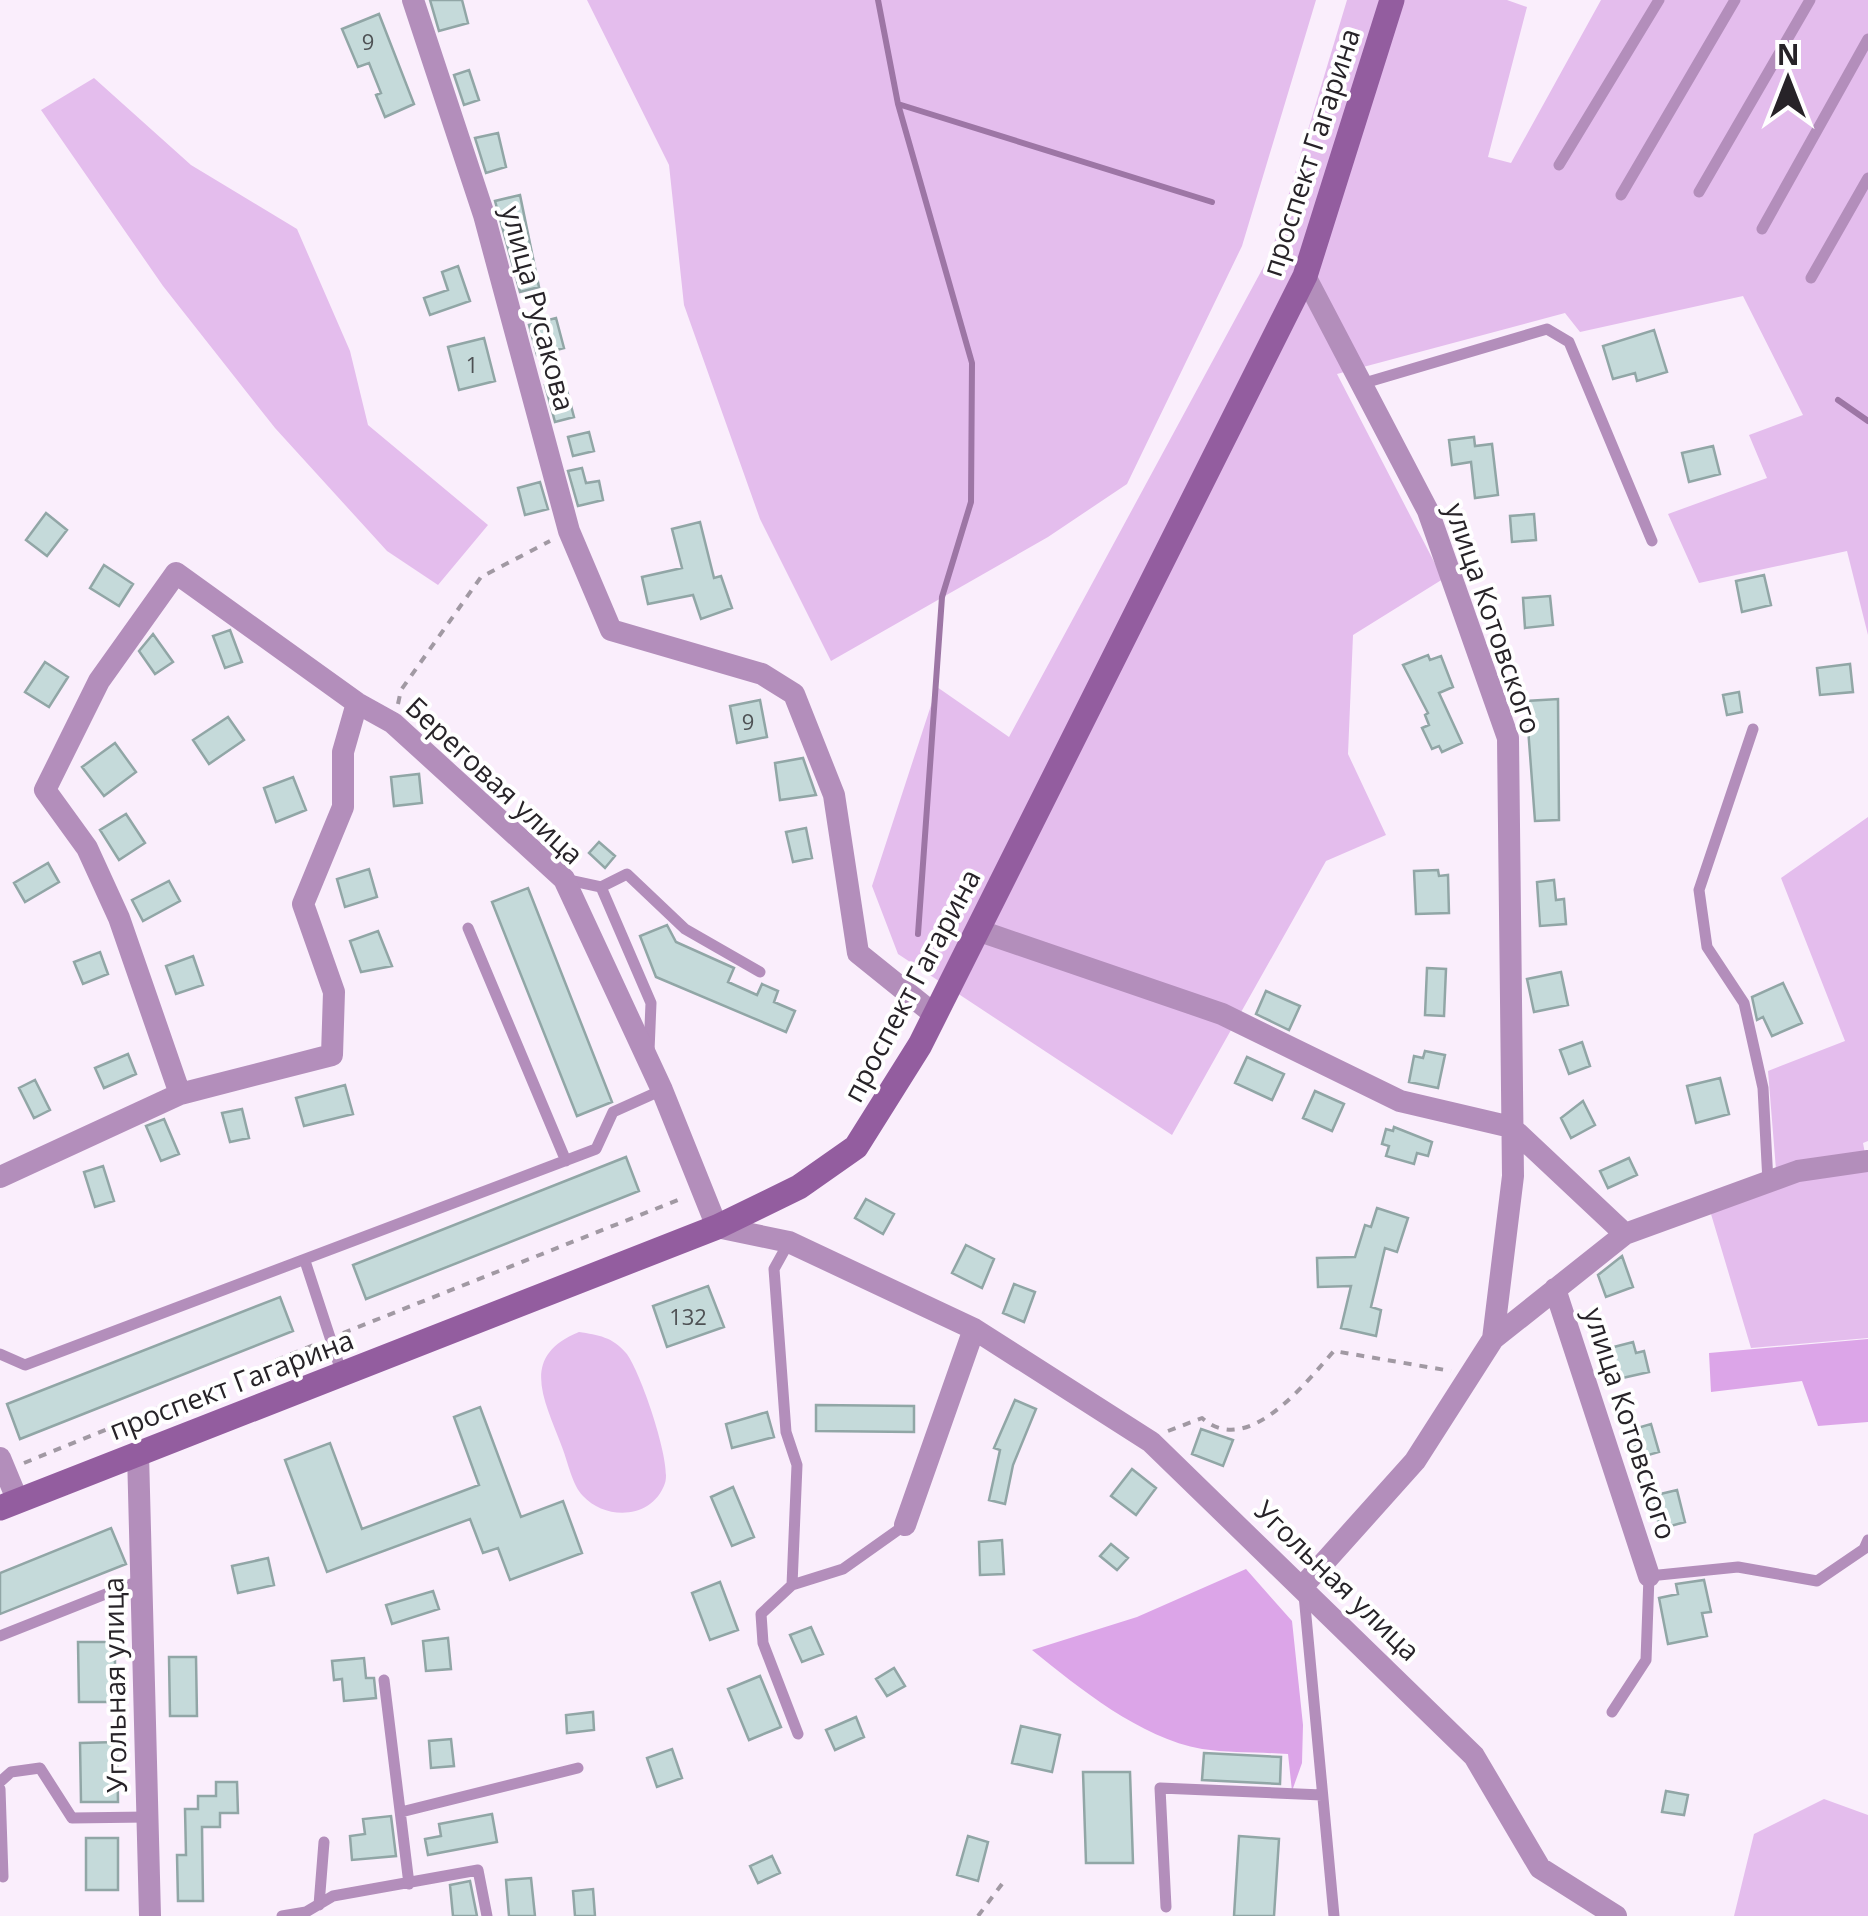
<svg xmlns="http://www.w3.org/2000/svg" width="1868" height="1916" font-family="'Open Sans',sans-serif">
<style>
.green{fill:#e4bded}
.forest{fill:#dca5e8}
.lines{fill:none;stroke-linecap:round;stroke-linejoin:round}
.stream{stroke:#9d76a5;stroke-width:6}
.building{fill:#c5dada;stroke:#91a6a6;stroke-width:2.5}
.path{stroke:#a199a3;stroke-width:4;stroke-dasharray:8 8;stroke-linecap:butt}
.service{stroke:#b38ebb;stroke-width:11}
.minor{stroke:#b38ebb;stroke-width:22}
.secondary{stroke:#935d9f;stroke-width:25}
.labels{text-anchor:middle;dominant-baseline:central;stroke-width:8;stroke-linejoin:round;paint-order:stroke}
.number-label{font-size:22px;fill:#4e5154}
.street-label{font-size:28px;fill:#272328;stroke:#fff}
</style>
<rect width="100%" height="100%" fill="#faeefc"/>
<path class="green" d="M587 0H1316L1242 246 1127 484 1048 537 831 661 760 519 684 305 669 165Z
M1347 0H1507L1527 7 1488 157 1511 163 1601 0H1868V635L1847 551 1699 583 1668 514 1767 478 1749 435 1803 415 1743 296 1580 332 1565 313 1337 374 1443 579 1353 635 1348 754 1386 835 1326 861 1172 1135 898 954 872 886 937 687 1009 737 1271 253Z
M94 78 191 165 297 229 350 351 368 425 488 525 438 585 387 551 275 428 163 286 41 110Z
M1868 817V1141L1863 1143 1868 1169V1338L1751 1348 1711 1214 1777 1182 1768 1071 1845 1041 1781 878Z
M579 1332C598 1335 613 1337 626 1353 640 1370 672 1463 665 1483 653 1519 606 1521 583 1496 572 1485 568 1462 562 1447 545 1400 518 1357 579 1332Z
M1824 1799 1868 1815V1916H1734L1754 1834Z"/>
<path class="forest" d="M1868 1339V1422L1818 1426 1802 1381 1711 1392 1709 1353Z
M1246 1569 1292 1621 1303 1725 1302 1763 1292 1791 1288 1754C1260 1752 1230 1753 1202 1749 1140 1738 1079 1688 1032 1650L1137 1617Z"/>
<g class="lines">
<path class="stream" d="M878 0 898 104 972 363 971 502 942 597 918 934
M898 104 1212 202
M1838 400 1868 421"/>
</g>
<path class="building" d="M430 0H462L468 23 439 31Z
M379 14 414 104 385 117 376 95 381 93 369 63 358 67 342 29Z
M469 70 479 100 464 105 454 75Z
M498 133 506 167 486 173 475 138Z
M520 195 539 287 520 292 495 201Z
M458 266 470 301 430 315 424 298 448 290 442 272Z
M556 318 564 348 537 355 529 325Z
M1654 330 1667 372 1637 381 1635 373 1613 379 1603 346Z
M484 338 495 381 459 390 448 347Z
M564 379 574 417 555 422 545 385Z
M589 432 594 451 573 456 568 437Z
M1474 437 1475 446 1492 444 1498 495 1475 498 1471 462 1452 465 1449 440Z
M1713 446 1720 474 1689 482 1682 453Z
M582 468 586 483 599 481 603 500 578 506 568 471Z
M540 482 548 509 525 515 518 488Z
M46 513 67 530 47 556 26 540Z
M1534 514 1536 540 1512 542 1510 516Z
M700 522 714 578 721 576 732 608 701 619 693 595 648 604 642 577 682 568 672 529Z
M104 565 133 584 119 606 90 588Z
M1764 575 1771 605 1742 612 1736 581Z
M1550 596 1553 625 1525 628 1523 598Z
M230 630 242 662 225 668 213 636Z
M153 634 173 662 155 674 139 651Z
M1428 655 1430 660 1441 656 1453 687 1439 693 1462 743 1442 752 1439 746 1432 749 1422 728 1429 725 1425 715 1428 713 1403 665Z
M45 662 68 677 49 707 25 692Z
M1850 664 1853 692 1820 695 1817 668Z
M1739 692 1742 712 1727 715 1723 695Z
M1558 699 1559 820 1535 821 1526 701Z
M760 700 767 737 737 743 730 706Z
M228 717 244 740 209 764 193 740Z
M115 743 136 772 104 796 82 767Z
M803 758 816 795 780 800 775 763Z
M419 774 422 803 394 806 391 777Z
M293 777 306 810 276 822 264 788Z
M126 814 145 843 119 860 100 830Z
M806 828 812 858 793 862 786 832Z
M599 842 615 856 605 868 589 853Z
M48 863 59 882 25 902 14 883Z
M369 869 377 897 345 907 337 879Z
M1438 870 1439 876 1448 875 1449 913 1416 914 1414 871Z
M1554 880 1556 900 1564 899 1566 924 1540 926 1537 882Z
M169 881 180 901 143 921 132 900Z
M528 888 612 1102 577 1116 492 902Z
M667 925 676 942 734 968 728 982 757 995 762 984 778 991 774 1002 795 1011 786 1032 656 977 640 936Z
M378 931 392 966 361 972 350 941Z
M100 952 108 974 83 984 74 962Z
M193 956 203 985 176 994 166 966Z
M1427 968 1446 969 1444 1016 1425 1015Z
M1561 972 1568 1005 1534 1012 1527 979Z
M1783 983 1802 1023 1772 1036 1763 1017 1757 1020 1752 997Z
M1266 991 1300 1006 1289 1030 1256 1014Z
M1582 1042 1590 1066 1569 1074 1560 1050Z
M1425 1051 1445 1055 1438 1088 1409 1082 1414 1056 1423 1058Z
M128 1054 136 1074 104 1088 95 1068Z
M1247 1057 1284 1074 1272 1100 1235 1083Z
M1720 1078 1729 1114 1696 1123 1687 1086Z
M35 1080 50 1110 34 1118 19 1088Z
M345 1085 353 1114 304 1126 296 1098Z
M1315 1091 1344 1104 1332 1131 1303 1118Z
M1583 1101 1595 1125 1571 1138 1561 1118Z
M242 1109 249 1138 230 1142 222 1113Z
M164 1119 179 1154 161 1161 146 1126Z
M1394 1127 1432 1142 1428 1156 1417 1153 1414 1164 1386 1156 1389 1146 1382 1144 1386 1129 1393 1131Z
M626 1157 639 1191 366 1299 353 1265Z
M1629 1158 1637 1175 1608 1188 1600 1171Z
M103 1166 114 1201 95 1207 84 1172Z
M866 1199 894 1214 883 1234 855 1218Z
M1377 1208 1408 1218 1397 1252 1385 1248 1371 1307 1381 1310 1376 1336 1341 1328 1351 1286 1318 1287 1317 1258 1355 1257 1365 1225 1371 1227Z
M966 1245 994 1259 982 1288 952 1273Z
M1622 1256 1633 1287 1606 1297 1598 1275Z
M1014 1284 1035 1292 1024 1322 1003 1313Z
M708 1286 724 1327 667 1347 653 1306Z
M280 1297 293 1331 20 1439 7 1404Z
M1633 1342 1636 1353 1644 1351 1649 1372 1618 1379 1610 1348Z
M1015 1400 1036 1409 1013 1465 1005 1504 989 1500 1000 1450 994 1448Z
M816 1405 914 1406V1432L816 1431Z
M480 1407 521 1517 563 1501 582 1553 510 1580 498 1548 483 1553 470 1519 327 1572 285 1460 330 1443 362 1529 479 1485 454 1417Z
M767 1412 774 1437 732 1448 726 1424Z
M1651 1424 1659 1452 1638 1458 1630 1430Z
M1201 1429 1233 1440 1223 1466 1192 1454Z
M1132 1469 1156 1488 1136 1515 1111 1496Z
M733 1487 754 1537 732 1546 711 1497Z
M1677 1490 1685 1522 1660 1529 1652 1496Z
M111 1528 126 1564 0 1614V1573Z
M1002 1540 1004 1574 980 1575 979 1542Z
M1111 1544 1128 1558 1117 1570 1100 1556Z
M268 1558 274 1585 238 1593 232 1566Z
M1704 1580 1711 1612 1702 1613 1707 1636 1668 1644 1659 1598 1678 1594 1676 1584Z
M720 1582 738 1630 710 1640 692 1593Z
M433 1591 439 1609 392 1624 386 1605Z
M811 1627 823 1654 802 1662 790 1635Z
M448 1638 451 1669 426 1671 423 1641Z
M78 1642H115V1702H79Z
M169 1657H196L197 1716H170Z
M364 1658 366 1678H374L376 1698 344 1701 342 1679 334 1680 332 1661Z
M894 1668 905 1686 887 1696 876 1679Z
M760 1676 781 1727 749 1740 728 1689Z
M593 1712 594 1730 567 1733 566 1715Z
M856 1717 864 1737 835 1750 826 1730Z
M1021 1726 1060 1735 1052 1772 1012 1763Z
M451 1739 454 1766 431 1768 429 1741Z
M117 1742 118 1802H81L80 1743Z
M672 1749 682 1778 657 1787 647 1758Z
M1204 1753 1281 1757 1280 1784 1202 1780Z
M1083 1772H1130L1133 1863H1086Z
M216 1782H237L238 1813H220V1827H202L203 1901H178L177 1855H186L185 1809H198V1796H216Z
M1666 1791 1688 1795 1684 1815 1662 1812Z
M492 1814 497 1842 428 1855 425 1839 441 1836 439 1824Z
M391 1816 396 1856 352 1860 350 1836 365 1834 363 1819Z
M968 1836 988 1842 978 1881 957 1875Z
M1239 1836 1279 1839 1274 1916H1234Z
M86 1838H118V1890H86Z
M772 1856 780 1873 758 1883 750 1866Z
M531 1878 535 1916H509L506 1880Z
M470 1881 477 1916H453L450 1885Z
M593 1889 595 1916H575L573 1891Z"/>
<g class="lines">
<path class="path" d="M398 704 401 690 481 577 550 541
M343 1333 683 1198
M1168 1431 1202 1418C1248 1459 1306 1382 1334 1351L1451 1371
M24 1463 316 1344
M978 1916 1002 1884"/>
<path class="service" d="M1559 165 1659 0
M1699 192 1810 0
M1621 195 1735 0
M1762 229 1868 39
M1811 278 1868 178
M1361 384 1547 329 1569 342 1652 541
M1753 729 1699 890 1707 947 1744 1003 1763 1088 1768 1182
M564 879 601 887 651 1003 649 1051
M601 887 627 874 685 929 760 972
M468 928 566 1161
M789 1242 774 1269 786 1432 797 1465 792 1585 761 1614 763 1643 798 1734
M305 1261 342 1374
M0 1354 25 1365 596 1149 613 1112 662 1090
M792 1585 843 1569 905 1525
M1304 1595 1334 1916
M0 1636 141 1580
M384 1680 409 1884
M1612 1712 1646 1660 1649 1576 1738 1567 1817 1581 1864 1549 1868 1540
M0 1782 11 1772 40 1768 72 1818 147 1817
M0 1789 3 1877
M401 1812 578 1768
M319 1905 324 1842
M1166 1907 1160 1788 1322 1795
M282 1916 306 1912 333 1896 478 1870 487 1916"/>
<path class="minor" d="M413 0 484 215 569 531 611 630 762 674 794 694 834 795 858 953 935 1015
M977 930 1222 1014 1400 1101 1511 1127 1625 1234
M180 1094 119 918 87 848 45 790 99 681 176 573 357 703 393 723 564 879 662 1090 717 1227 789 1242 974 1329 1151 1442 1474 1756 1540 1868 1616 1916
M0 1177 180 1094 332 1055 334 992 303 904 343 807V752L357 703
M1555 1289 1649 1576
M1493 1339 1625 1234 1798 1171 1868 1161
M138 1453 150 1916
M0 1458 17 1499
M905 1525 974 1329
M1303 1586 1415 1461 1493 1339 1513 1176 1508 738 1428 511 1305 276"/>
<path class="secondary" d="M0 1508 717 1227 799 1187 856 1147 920 1045 1305 276 1392 0"/>
</g>
<g class="labels">
<g class="number-label">
<text x="368" y="41">9</text>
<text x="472" y="364">1</text>
<text x="748" y="721">9</text>
<text x="688" y="1316">132</text>
</g>
<g class="street-label">
<text transform="translate(1310 152) rotate(-72)">проспект Гагарина</text>
<text transform="translate(539 308) rotate(75)">улица Русакова</text>
<text transform="translate(1494 618) rotate(71)">улица Котовского</text>
<text transform="translate(495 780) rotate(43)">Береговая улица</text>
<text transform="translate(911 985) rotate(-62)">проспект Гагарина</text>
<text transform="translate(231 1384) rotate(-21)">проспект Гагарина</text>
<text transform="translate(1631 1423) rotate(72)">улица Котовского</text>
<text transform="translate(1338 1580) rotate(44)">Угольная улица</text>
<text transform="translate(114 1685) rotate(-91)">Угольная улица</text>
</g>
</g>
<g transform="translate(1788 80)" stroke="#ffffff" stroke-width="8" paint-order="stroke">
<path d="M0-8L18 38L0 25L-18 38Z" fill="#272328"/>
<text y="-15" font-size="28" font-weight="bold" text-anchor="middle" fill="#272328">N</text>
</g>
</svg>
